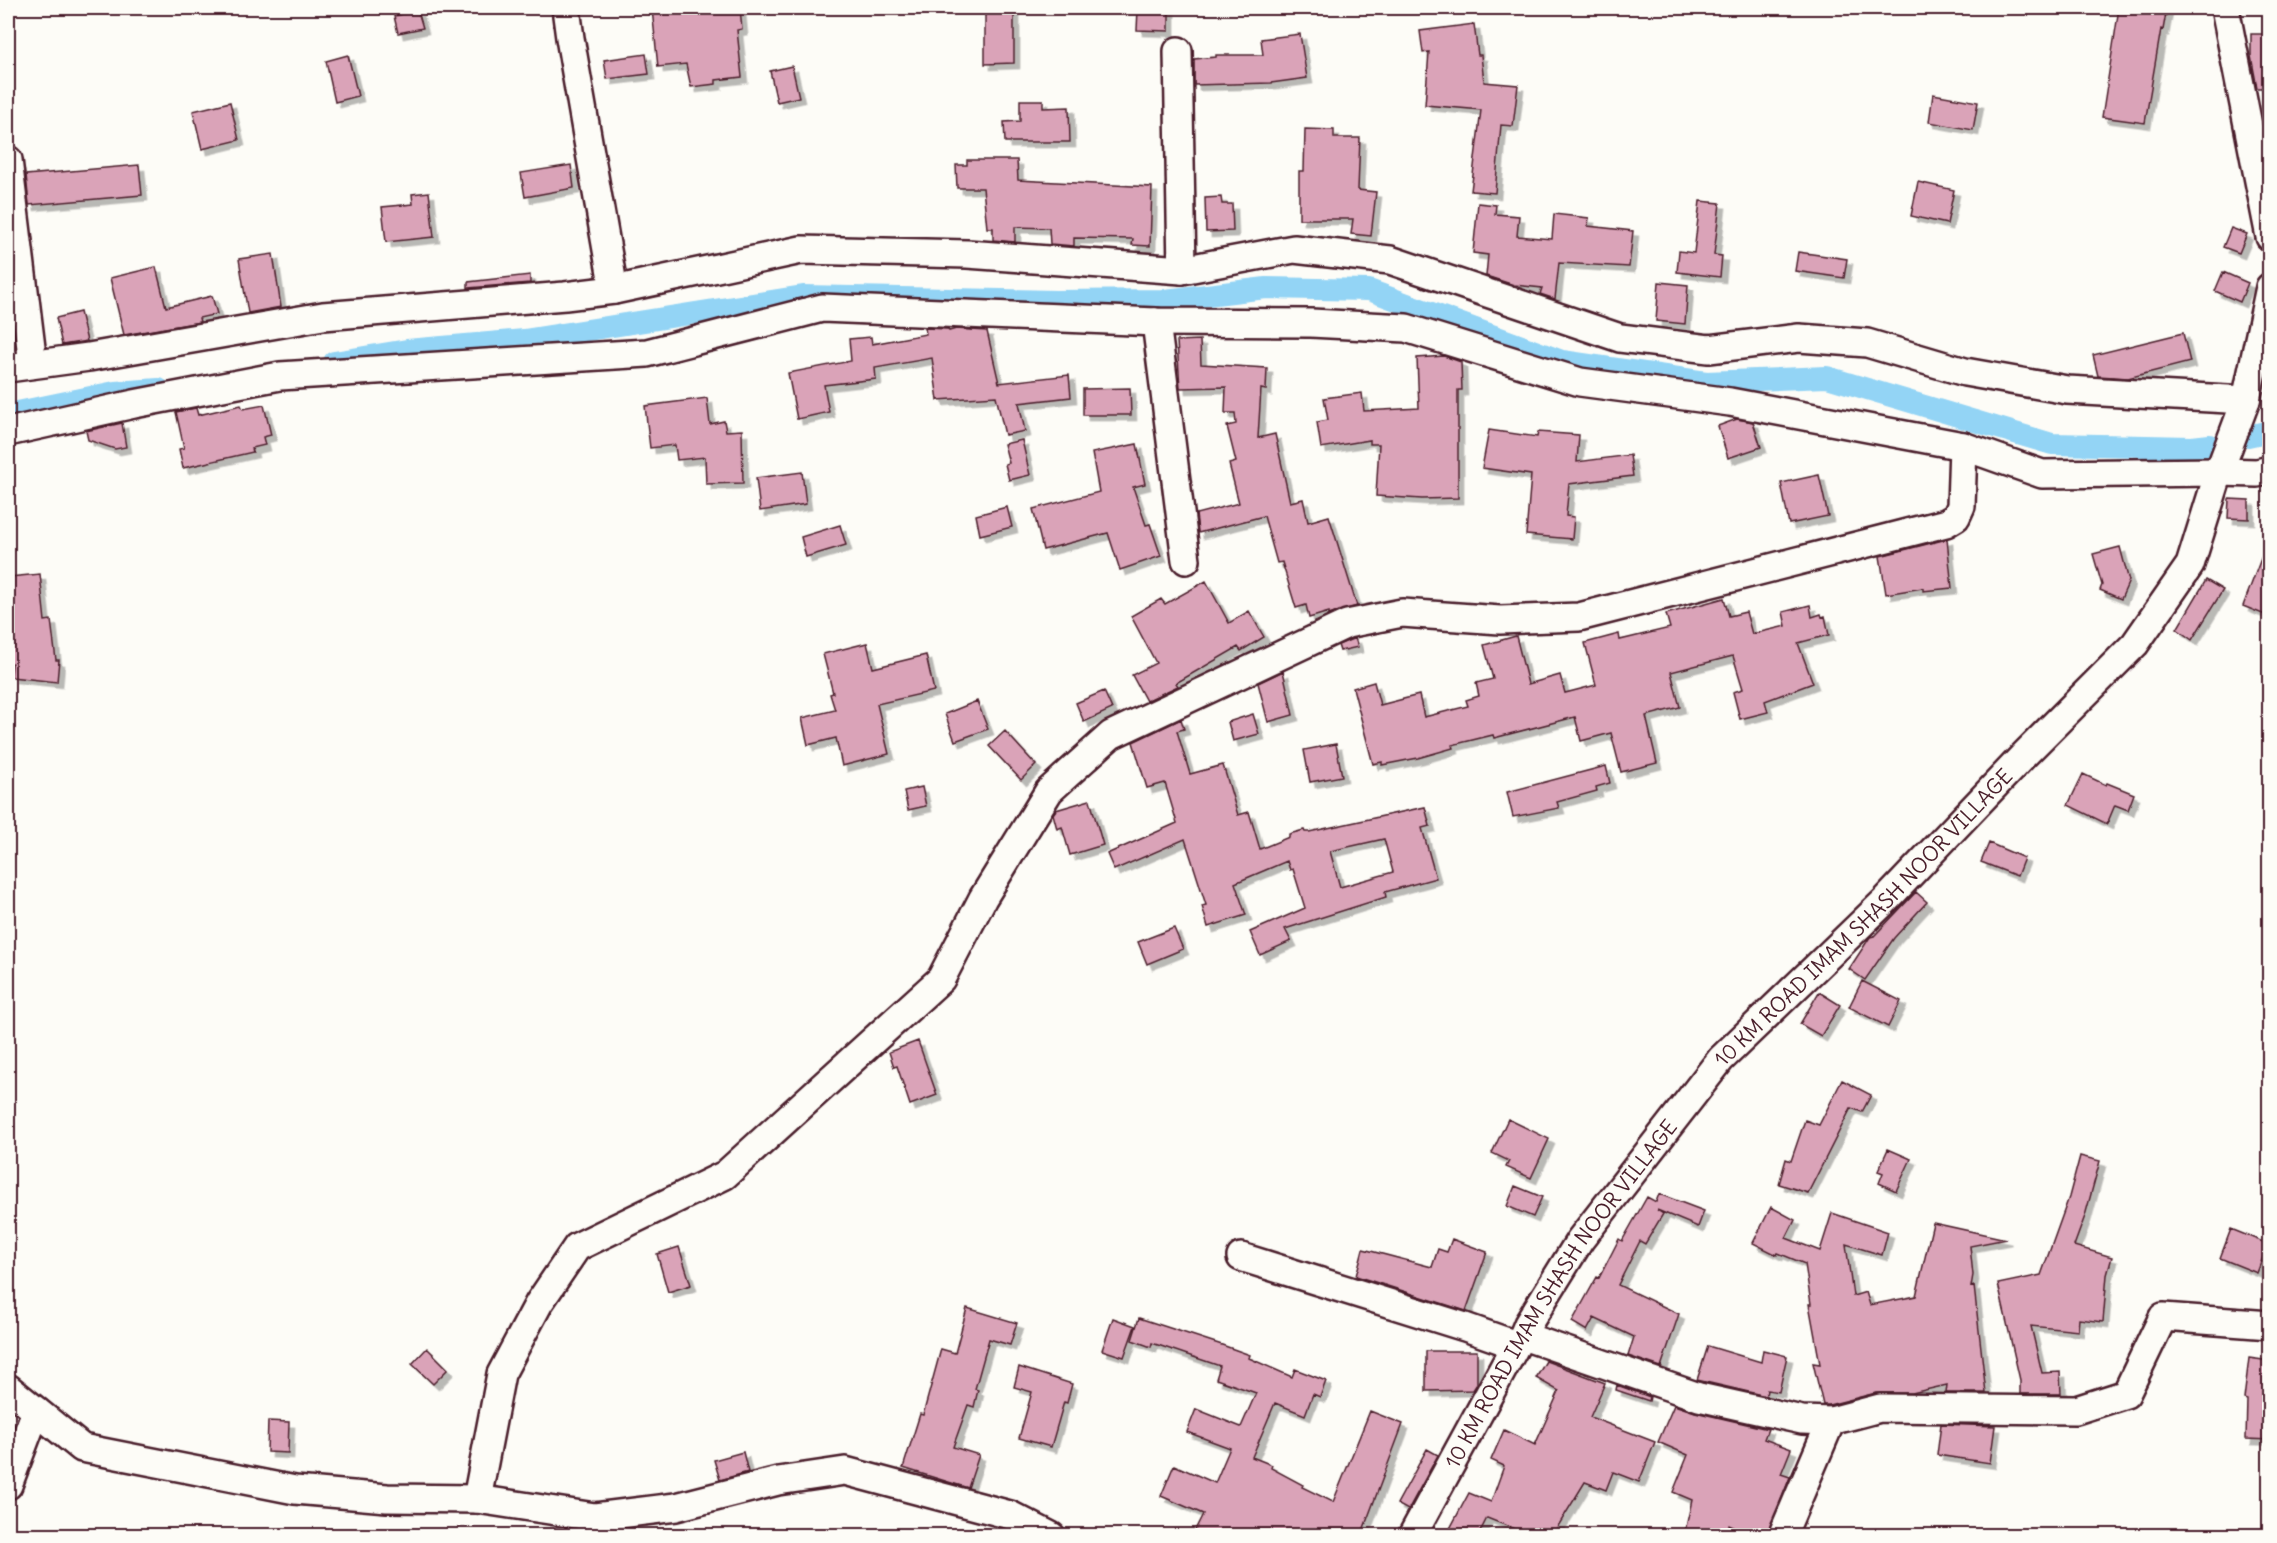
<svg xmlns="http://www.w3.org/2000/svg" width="2277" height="1543" font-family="Delius,sans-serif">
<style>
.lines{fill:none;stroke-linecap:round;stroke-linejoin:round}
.canal{stroke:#93d4f5;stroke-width:22}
.building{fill:#daa3b8;stroke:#4a1f2b;stroke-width:1.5;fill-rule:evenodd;filter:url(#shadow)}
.minor-casing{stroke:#4a1f2b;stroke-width:32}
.minor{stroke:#fdfcf7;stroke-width:27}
.labels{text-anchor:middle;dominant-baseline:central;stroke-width:4.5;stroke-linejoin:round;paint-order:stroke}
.street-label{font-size:21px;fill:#4a1f2b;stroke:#fdfcf7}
</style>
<defs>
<filter id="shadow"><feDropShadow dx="5.5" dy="5.5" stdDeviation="0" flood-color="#0004"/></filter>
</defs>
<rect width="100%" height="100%" fill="#fdfcf7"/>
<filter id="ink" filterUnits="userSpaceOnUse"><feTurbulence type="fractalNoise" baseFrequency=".0167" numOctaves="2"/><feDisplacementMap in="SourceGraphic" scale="12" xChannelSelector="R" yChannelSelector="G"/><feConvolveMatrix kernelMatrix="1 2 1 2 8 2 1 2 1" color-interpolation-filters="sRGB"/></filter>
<g filter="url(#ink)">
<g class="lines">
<path class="canal" d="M334 362 407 350 524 340 803 296 1056 301 1165 300 1266 288 1369 290 1562 361 1706 382 1827 377 2052 444 2192 447 2210 445
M8 414 115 392 159 389
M2248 436 2270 431"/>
</g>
<path class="building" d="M663 8H740L742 29 737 30 742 77 716 80V84L691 87 686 64 658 67 652 9Z
M985 8H1014V63L985 64Z
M2119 8H2167L2163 30 2161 29 2145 123 2102 117Z
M1138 9 1169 10V31L1137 30Z
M418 11 423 28 398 33 394 16Z
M1474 24 1478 55H1481L1484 82 1518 85 1513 126 1501 125 1495 193 1471 191 1481 110 1425 105 1429 52 1423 53 1420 31Z
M1300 34 1307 78 1271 83 1194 85V59L1216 57V55H1263L1261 39Z
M2251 34H2270V88H2257L2251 56Z
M646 54 649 74 607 79 604 60Z
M348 55 358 96 335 102 326 61Z
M792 66 799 97 777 102 770 71Z
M1933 94 1978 102 1973 130 1929 122Z
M1020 100H1043V108L1069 107 1070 142H1005L1004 122 1020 121Z
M230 102 239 140 202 149 193 111Z
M1305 129 1334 130V138H1360L1358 190 1376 192 1371 236 1351 234 1353 219H1299V171H1304Z
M967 160H1017L1018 180 1152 187 1150 246 1132 245 1133 239 1074 238V246L1050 244 1049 228 1015 227V242L993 240V228H987L983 188H957L956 165H967Z
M139 165 142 195 29 205 26 175Z
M571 165 574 188 525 197 521 173Z
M1918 182 1954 190 1947 224 1911 216Z
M429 192 434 237 386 242 382 207 413 204 412 194Z
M1221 197 1222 204H1232L1233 231 1206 232 1205 198Z
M1700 201 1720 203 1714 255 1722 256 1720 277 1677 272 1679 251 1694 253Z
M1478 203 1496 205 1495 214 1519 216 1517 236 1552 239 1554 214 1589 218 1588 226 1633 231 1629 267 1559 263 1555 299 1540 294 1542 288 1514 285 1486 276 1488 255 1473 253Z
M2231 228 2247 234 2239 253 2223 247Z
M1798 252 1847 259 1844 278 1795 271Z
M273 254 281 307 248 313 239 259Z
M156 267 166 307 212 296 217 314 199 318 200 322 124 335 110 278Z
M2223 272 2248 283 2240 302 2215 291Z
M530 275V283L468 288V282Z
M1659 282 1688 285 1685 324 1656 321Z
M80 312 87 341 62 345 56 318Z
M925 328 948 329 949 331 956 329 987 331 999 383 1069 375 1071 397 1019 403 1025 431 1005 435 996 396 938 400 932 358 875 368 876 379 824 385 829 412 797 419 788 373 851 361 849 339 871 337 872 344 926 334Z
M2183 333 2190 362 2128 378 2098 376 2093 355Z
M1200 340 1201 364 1267 368 1266 390 1261 389 1258 438 1275 434 1290 502 1303 499 1308 522 1329 516 1357 606 1329 615V612L1309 618 1306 605 1296 608 1282 562 1277 563 1264 516 1198 533 1196 514 1239 503 1229 464 1236 462 1227 426 1236 424 1235 413H1225L1226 387 1180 388 1177 341Z
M1444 356 1461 362 1462 390H1458V498L1422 499 1376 496 1379 444H1370V440L1321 448 1317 422 1328 420 1324 398 1362 393 1364 411 1419 408 1417 358Z
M1130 388 1131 415H1083V389Z
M707 398 710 424 724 421 726 431 742 430 743 483 706 484 705 457 677 460 675 445 650 448 645 406Z
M241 405 243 409 264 405 271 435 263 437 265 445 252 448 253 452 183 468 179 449 184 448 176 412 196 408 198 415Z
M1737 419 1753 422 1761 447 1728 458 1718 426Z
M122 423 126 447 115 449 88 440 86 431Z
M1489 430 1537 437 1538 432 1579 435 1577 462 1630 455 1633 476 1569 484 1566 516 1574 517 1572 539 1526 535 1531 475 1482 468Z
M1022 440 1030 475 1009 480 1005 464 1009 463 1004 444Z
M1137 444 1145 484 1133 487 1146 525 1150 524 1161 556 1120 570 1108 533 1043 550 1033 509 1099 492 1092 453Z
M802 472 806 504 760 511 756 478Z
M1819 475 1828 516 1789 524 1781 483Z
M2229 499 2249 500V519L2228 518Z
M1007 507 1012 527 980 535 976 515Z
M840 525 846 545 806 557 801 537Z
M1947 539 1952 588 1923 591V588L1886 594 1880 556Z
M2268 540H2270V617L2243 606Z
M2120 547 2129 581 2121 599 2100 590 2102 585 2093 554Z
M40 574 45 621 51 620 56 660H59L57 682 11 677 12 663 8 662 9 577Z
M2206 580 2223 590 2192 640 2177 629Z
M1206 581 1229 623 1249 611 1264 637 1241 651 1238 647 1176 683 1178 686 1146 701 1132 675 1156 663 1131 616 1161 599 1165 604Z
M1724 598 1729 616 1746 612 1752 634 1786 626 1783 612 1810 605 1812 617 1821 614 1822 617 1825 616 1829 635 1798 643 1813 683 1765 701 1768 712 1740 719 1733 692 1743 689 1733 656 1671 672 1680 707 1646 716 1657 763 1621 772 1611 733 1581 741 1575 717 1494 738 1493 735 1452 745 1453 748 1418 758 1382 765V762L1373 764 1353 688 1374 682 1380 705 1419 695 1424 717 1468 706 1466 700 1479 696 1476 683 1493 679 1484 645 1516 636 1528 684 1560 675 1565 693 1596 685 1585 643 1619 634 1620 640 1670 628 1666 614Z
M1355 638 1358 647 1340 651 1338 645Z
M867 643 873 668 926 655 934 691 877 704 889 754 842 766 836 738 808 745 802 718 835 710 830 694 833 693 823 654Z
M1283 671 1293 715 1268 722 1258 683Z
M1104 691 1112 709 1084 722 1076 703Z
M977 701 988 729 955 741 945 714Z
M1253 714 1259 734 1233 741 1228 722Z
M1181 719 1184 729 1177 731 1190 774 1223 765 1238 815 1249 812 1260 849 1289 837V834L1304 830 1305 832H1309L1425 807 1430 826 1422 828 1436 878 1385 892 1386 897 1285 929 1291 941 1260 955 1250 932 1305 908 1293 869 1290 870 1287 861 1235 883 1246 915 1208 927 1202 906 1206 905 1185 839 1114 870 1107 854 1177 823 1165 783 1147 788 1133 742ZM1384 839 1393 872 1340 887 1330 851Z
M1005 731 1036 765 1021 780 989 746Z
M1336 744 1342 776 1310 782 1304 750Z
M1606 766 1610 783 1596 787 1597 791 1557 802 1559 808 1513 817 1507 792Z
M2083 774 2106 785 2107 783 2134 794 2128 810 2115 805 2107 824 2068 805Z
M922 787 926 806 908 810 904 791Z
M1090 800 1103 845 1070 855 1062 827 1057 829 1053 814 1056 810Z
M1989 843 2024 858 2017 876 1981 862Z
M1916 892 1927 902 1894 938 1865 980 1849 969 1870 937 1874 936Z
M1174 928 1183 949 1147 964 1138 942Z
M1862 981 1901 1001 1888 1027 1849 1007Z
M1819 992 1840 1005 1821 1036 1800 1024Z
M918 1041 937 1095 910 1105 897 1066 894 1067 889 1052Z
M1842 1080 1871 1095 1862 1112 1851 1108 1808 1193 1779 1184 1786 1159 1791 1161 1805 1120 1819 1125Z
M1508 1119 1549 1139 1531 1178 1506 1167 1509 1161 1492 1153Z
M1888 1149 1911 1159 1896 1191 1879 1183 1883 1173 1878 1171Z
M2080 1156 2100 1161 2085 1216 2074 1246 2112 1257 2107 1275 2103 1322 2079 1319 2078 1331 2031 1326 2042 1373 2060 1372 2061 1394H2020V1380L1998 1284 2041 1275 2069 1197Z
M1515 1186 1542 1197 1533 1217 1507 1206Z
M1659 1194 1704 1211 1698 1227 1657 1210 1663 1214 1645 1244 1640 1241 1618 1285 1679 1314 1661 1367 1628 1356 1634 1337 1594 1318 1587 1331 1572 1322 1597 1277 1599 1278 1619 1239 1622 1241 1647 1197 1656 1202Z
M1771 1207 1795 1220 1786 1238 1820 1251 1832 1213 1888 1232 1882 1255 1846 1244 1853 1296 1866 1292 1870 1305 1916 1296 1933 1223 2006 1239 1970 1246 1973 1275 1971 1287 1974 1286 1986 1393H1946L1947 1385 1912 1393H1876L1829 1405H1823L1813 1363 1820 1364 1809 1304H1811L1805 1264 1778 1253 1777 1255 1753 1243Z
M2231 1229 2268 1244 2257 1273 2220 1258Z
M1452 1239 1487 1252 1466 1311 1356 1276 1363 1249 1432 1267 1438 1249 1447 1252Z
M679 1247 691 1285 668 1292 657 1254Z
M967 1308 1017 1323 1010 1345 989 1339 975 1389 978 1390 974 1407 968 1405 953 1447 979 1455 968 1488 903 1468 920 1414 923 1415 941 1349 955 1353Z
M1113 1318 1135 1326 1124 1357 1102 1350Z
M1139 1318 1222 1345 1250 1355 1249 1358 1292 1377 1295 1369 1326 1381 1320 1397 1313 1394 1305 1415 1275 1403 1252 1457 1272 1465 1271 1468 1303 1485 1302 1487 1333 1502 1370 1411 1403 1424 1361 1536H1192L1203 1514 1161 1496 1174 1465 1215 1483 1230 1448 1187 1432 1196 1409 1241 1427 1256 1393 1216 1379 1220 1366 1152 1343 1151 1347 1132 1340Z
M1708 1346 1761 1362 1763 1350 1787 1356 1779 1392 1767 1390 1766 1396 1697 1380Z
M427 1348 448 1369 433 1384 412 1364Z
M1426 1351H1477V1384L1473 1390 1426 1391Z
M2249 1358 2270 1361V1440L2246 1439 2247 1400 2244 1399Z
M1546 1361 1605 1383 1590 1417 1655 1442 1639 1482 1613 1472 1606 1490 1585 1482 1552 1536H1532L1487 1518 1478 1536H1446L1469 1493 1491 1502 1504 1466 1491 1460 1504 1430 1535 1445 1559 1391 1536 1378Z
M1019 1367 1072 1384 1067 1403 1064 1402 1051 1447 1019 1438 1032 1392 1014 1387Z
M1617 1385 1650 1397 1649 1401 1616 1390Z
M1674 1405 1695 1412 1768 1429 1764 1439 1791 1449 1781 1474 1790 1477 1767 1536H1753L1729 1525 1726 1536H1684L1692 1500 1673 1492 1688 1455 1658 1442Z
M268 1421 289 1422 288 1453 267 1452Z
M1941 1424 1995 1426 1990 1463 1937 1455Z
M1427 1449 1438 1455 1408 1510 1397 1504Z
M743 1452 748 1472 720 1480 714 1460Z"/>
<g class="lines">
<defs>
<g id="minor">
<path d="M566 8 570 38 614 290"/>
<path d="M2225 8 2270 237"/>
<path d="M1178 51 1182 270"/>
<path d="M8 160 33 364"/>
<path d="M1156 322 1186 560"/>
<path d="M8 368 89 357 323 316 565 296 614 290 801 250 967 254 1182 270 1294 249 1390 260 1620 338 1709 349 1799 338 1867 343 1965 372 2067 390 2246 400"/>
<path d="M8 432 134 404 280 376 647 353 822 308 1156 322 1311 323 1406 328 1580 382 1730 402 1963 446 2042 474 2219 472 2257 473 2270 470"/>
<path d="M1241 1257 1465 1327 1516 1345"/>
<path d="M1523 1336 1699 1397 1802 1420 1831 1421 1880 1408 2076 1410 2126 1394 2163 1317 2270 1325"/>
<path d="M8 1388 82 1448 295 1490 387 1498 477 1499 595 1517 676 1507 778 1481 845 1471 1010 1515 1051 1536"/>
<path d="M8 1485 36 1411"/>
<path d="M477 1499 501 1374 539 1303 577 1247 725 1175 941 979 983 898 1049 791 1111 735 1347 624 1402 613 1500 620 1579 617 1946 523 1956 517 1961 506 1963 446"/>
<path id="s1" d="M1412 1536 1516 1345 1523 1336 1528 1324 1580 1240 1721 1059 1885 901 2024 755 2135 644 2190 565 2219 472 2246 400 2270 287"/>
<path d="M1782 1536 1831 1421"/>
</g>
</defs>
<use href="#minor" class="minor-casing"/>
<use href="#minor" class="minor"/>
</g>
</g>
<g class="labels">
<g class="street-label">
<text stroke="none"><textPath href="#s1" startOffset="771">10 KM ROAD IMAM SHASH NOOR VILLAGE</textPath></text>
<text stroke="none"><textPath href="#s1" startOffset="285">10 KM ROAD IMAM SHASH NOOR VILLAGE</textPath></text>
</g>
</g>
<rect width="2277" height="1543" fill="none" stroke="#fdfcf7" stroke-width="30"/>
<rect x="15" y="15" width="2247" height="1513" fill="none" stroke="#4a1f2b" stroke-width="2" filter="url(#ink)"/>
</svg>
